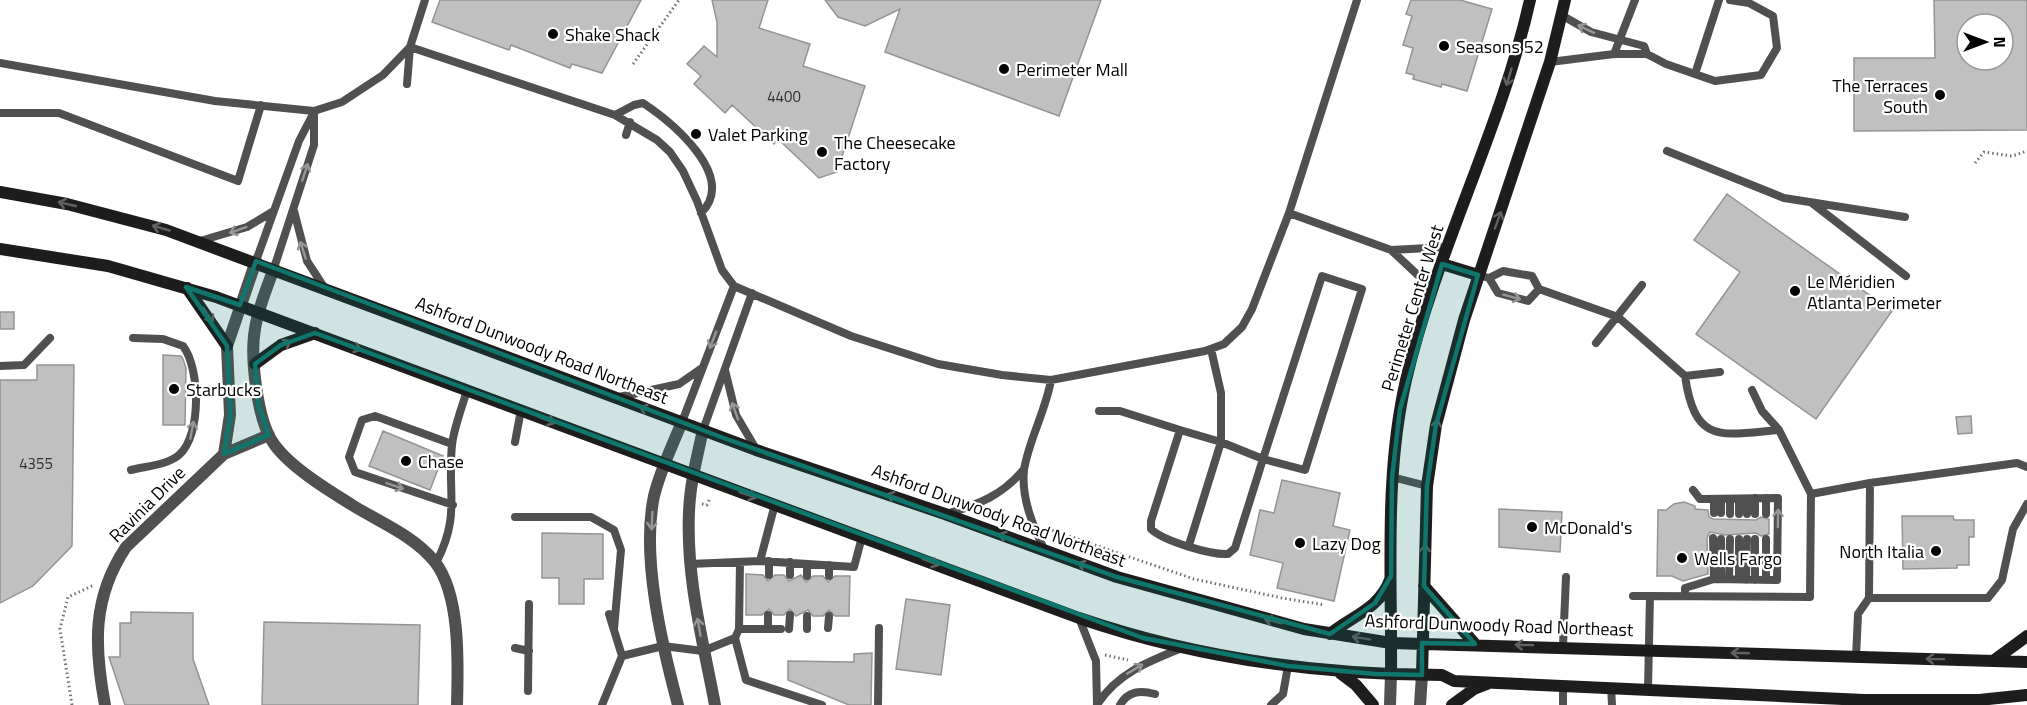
<svg xmlns="http://www.w3.org/2000/svg" width="2027" height="705" font-family="'Titillium Web',sans-serif">
<style>
.building{fill:#c0c0c0;stroke:#949494;stroke-width:1.5;fill-rule:evenodd}
.lines{fill:none;stroke-linecap:round;stroke-linejoin:round}
.path{stroke:#727272;stroke-width:3;stroke-dasharray:1.5 3;stroke-linecap:butt}
.lane{stroke:#505050;stroke-width:8}
.street{stroke:#505050;stroke-width:12}
.secondary{stroke:#1d1d1d;stroke-width:12}
.oneway{stroke:#969696}
.oneway2{stroke:#616161}
.marked{fill:#0f766e;fill-opacity:0.2;stroke:#0f766e;stroke-width:4.5;stroke-linejoin:round}
.poi-dot{fill:#000;stroke:#fff;stroke-width:2}
.labels{text-anchor:middle;dominant-baseline:central;stroke-width:4.5;stroke-linejoin:round;paint-order:stroke}
.number-label{font-size:15px;fill:#303030}
.poi-label{font-size:18px;fill:#000;stroke:#fff;text-anchor:start}
.street-label{font-size:18px;fill:#000;stroke:#fff}
</style>
<rect width="100%" height="100%" fill="#fff"/>
<path class="building" d="M440 0H641L602 73 572 64 570 68 511 45 509 50 432 22Z
M712 0H768L759 28 810 44 803 66 865 86 837 172 819 178 778 139 774 144 732 105 725 113 694 84 701 76 687 64 704 46 717 57V22Z
M825 0H1101L1059 116 885 52 900 9 865 26 838 17Z
M1411 0H1460L1492 9 1467 91 1442 84 1441 87 1413 79 1414 75 1406 73 1413 48 1403 45 1412 16 1406 14Z
M1934 0H2027V130L1854 131V58H1935ZM1967 24H2003V60H1967Z
M1727 194 1892 311 1816 419 1696 334 1740 272 1694 240Z
M0 312H14V329H0Z
M163 355 181 356 183 359 186 368 185 425H163Z
M37 365H74L72 546 33 586 0 603V380H37Z
M1971 416 1972 433 1958 434 1956 417Z
M383 431 443 456 430 490 369 466Z
M1282 480 1340 493 1333 526 1350 530 1334 601 1277 588 1283 563 1250 555 1260 510 1274 513Z
M1684 502 1695 506V509L1708 510 1709 517 1713 519 1756 520 1761 517 1769 519V534L1761 536 1756 533 1725 535 1710 532 1707 538 1708 574 1683 581 1672 576H1657L1658 510H1666L1674 504Z
M1499 509 1562 512 1560 552 1499 547Z
M1902 516H1953L1954 520H1974V537H1969V565H1957V568L1903 569Z
M542 533 603 534V579H584V604H559V578H542Z
M746 574 763 575 768 581 775 575H784L789 581 801 575 806 582 813 576H823L828 582 835 576H850L849 616H835L829 610 823 616H813L808 610 796 616 790 609 784 615H774L769 609 762 615H746Z
M906 599 950 605 941 675 896 669Z
M131 612 193 613V659L209 705H125L109 657H120V623H131Z
M264 622 420 625 418 705H262Z
M872 653 871 705H849L788 680V661L854 662V654Z"/>
<g class="lines">
<path class="path" d="M633 64 679 0
M1975 163 1984 152 2012 156 2027 151
M702 504 707 505 709 500
M1048 529 1194 579 1282 598 1325 605
M1105 655 1128 660
M72 705 60 629 68 597 94 585"/>
<path class="lane" d="M1563 16 1591 32 1644 46 1647 54
M1614 54 1635 0
M1550 62 1614 54H1647L1666 64 1715 81 1761 75 1777 48 1773 16 1749 3 1730 0
M0 63 215 101 314 111 342 102 383 75 410 47 615 115 657 140 670 152 683 171 697 201 722 270 734 286 851 336 938 364 1002 375 1051 380 1205 351 1224 344 1242 327 1252 309 1289 213 1357 0
M1695 74 1719 0
M407 84 410 47 425 0
M0 113H59L238 181 261 105
M615 115 634 105 643 103C673 123 738 177 701 213
M626 135 630 122
M1667 151 1784 198 1905 217
M1812 203 1906 276
M294 211 307 261 324 287
M1289 213 1391 250 1448 247
M200 241 247 227 272 212
M1391 250 1421 278 1431 297
M256 261 299 141 313 114
M274 268 314 145V111
M1478 275 1489 278 1503 271 1532 276 1539 289 1618 317 1685 376 1720 372
M1322 276 1362 289 1305 470 1263 459Z
M1489 278 1498 293 1528 301 1539 289
M1596 343 1642 285
M0 366 24 365 50 338
M725 370 736 415 756 449
M1685 376C1695 445 1721 435 1779 430
M1752 390 1762 411 1779 430 1811 494
M619 397 679 384 702 368
M1099 411H1120L1180 430 1151 521V529C1163 541 1211 555 1228 554L1235 548 1263 459 1221 442 1180 430
M682 422 734 286
M703 430 752 293
M515 442 521 410
M452 444 375 416 362 420 349 457 355 472 453 505
M131 470C147 466 167 465 179 455 202 435 200 368 183 346L163 339 133 338
M1392 477 1427 486
M1755 498V514
M1766 498V514
M1714 499V513
M1730 499V514
M1739 499V514
M1747 499V514
M775 504 760 561 854 567 862 537
M1721 513V499
M946 514C978 505 1003 495 1024 469
M515 517H591L614 530 621 550 614 629
M1713 538 1714 579
M1721 539V579
M1739 539V579
M1755 539V580
M1766 539V580
M1189 545 1221 442V393L1211 349
M1045 551C1033 526 1021 498 1024 470 1028 442 1046 410 1051 380
M769 561V575
M436 563C461 515 447 493 452 445 454 427 462 408 467 390
M690 564 760 561
M807 564V576
M790 575V562
M829 576V565
M1729 579 1730 539
M1746 580 1747 539
M1633 596H1650
M1685 596V588L1714 579 1777 580 1778 498 1700 499 1693 490
M1869 598H1988L2002 580 2013 529 2027 504
M609 614 622 656
M807 616V629
M1079 618 1096 661 1097 704
M828 628 829 616
M739 629 740 562
M768 629V615
M789 629 790 615
M735 638 746 680 822 705
M1563 646 1566 577
M515 648 529 651
M1856 658 1858 614 1869 598 1870 483 2017 463 2027 467
M1611 687 1612 705
M1648 689 1650 596 1810 597 1811 494 1870 483
M528 691 529 604
M602 705 622 656 663 646 703 651 735 638 739 629H781
M878 705 879 628
M1097 705C1116 674 1149 661 1182 648
M1120 705C1128 691 1140 690 1155 694
M1271 705 1283 694 1288 666
M1563 705V685"/>
<path class="street" d="M274 268C267 288 258 308 255 329 250 356 257 421 274 444 291 468 331 492 357 508 384 524 415 537 435 562 461 596 458 665 457 705
M703 430C697 457 690 484 689 512 686 578 703 641 715 705
M224 454 230 415 227 346 256 261
M105 705C94 646 92 598 126 547L224 454 269 435
M678 705C662 645 641 557 654 496 660 471 672 446 682 422
M1390 705 1391 674
M1420 705 1422 675"/>
<path class="secondary" d="M0 192 67 204 166 230 756 450 945 514 1117 577 1304 629 1391 643 2027 662
M0 249 108 266 216 297 1079 618C1196 658 1318 675 1442 675L1454 681 1864 700H1979L2027 695
M1442 264 1478 275
M187 288 227 346
M255 364 281 345 315 333
M1424 586 1475 644
M1330 634C1352 616 1379 609 1390 580
M1993 661 2027 636
M1340 673 1356 685 1373 705
M1391 674C1392 576 1384 476 1406 380 1436 250 1501 130 1530 0
M1422 675 1427 486 1436 425 1464 320 1550 62 1565 0
M1452 705 1474 689 1487 684"/>
</g>
<defs><path id="oneway-shaft" d="M-6 0H5M1.5-3L5.5 0L1.5 3" fill="none" stroke-width="1.6" stroke-linecap="round" stroke-linejoin="round" transform="scale(1.5)"/></defs>
<g class="oneway">
<use href="#oneway-shaft" transform="translate(1586 29) rotate(-155)"/>
<use href="#oneway-shaft" transform="translate(305 172) rotate(-72)"/>
<use href="#oneway-shaft" transform="translate(238 230) rotate(160)"/>
<use href="#oneway-shaft" transform="translate(303 250) rotate(-108)"/>
<use href="#oneway-shaft" transform="translate(1512 297) rotate(15)"/>
<use href="#oneway-shaft" transform="translate(713 340) rotate(111)"/>
<use href="#oneway-shaft" transform="translate(735 411) rotate(-110)"/>
<use href="#oneway-shaft" transform="translate(192 430) rotate(-79)"/>
<use href="#oneway-shaft" transform="translate(395 486) rotate(19)"/>
<use href="#oneway-shaft" transform="translate(1778 518) rotate(-89)"/>
<use href="#oneway-shaft" transform="translate(652 521) rotate(93)"/>
<use href="#oneway-shaft" transform="translate(699 627) rotate(-100)"/>
<use href="#oneway-shaft" transform="translate(1135 669) rotate(-31)"/>
</g>
<g class="oneway2">
<use href="#oneway-shaft" transform="translate(1509 77) rotate(107)"/>
<use href="#oneway-shaft" transform="translate(67 204) rotate(-167)"/>
<use href="#oneway-shaft" transform="translate(1498 220) rotate(-70)"/>
<use href="#oneway-shaft" transform="translate(161 228) rotate(-164)"/>
<use href="#oneway-shaft" transform="translate(208 315) rotate(56)"/>
<use href="#oneway-shaft" transform="translate(283 345) rotate(-27)"/>
<use href="#oneway-shaft" transform="translate(353 347) rotate(21)"/>
<use href="#oneway-shaft" transform="translate(648 410) rotate(-159)"/>
<use href="#oneway-shaft" transform="translate(547 420) rotate(21)"/>
<use href="#oneway-shaft" transform="translate(1436 428) rotate(-80)"/>
<use href="#oneway-shaft" transform="translate(748 495) rotate(19)"/>
<use href="#oneway-shaft" transform="translate(895 497) rotate(-161)"/>
<use href="#oneway-shaft" transform="translate(1007 537) rotate(-160)"/>
<use href="#oneway-shaft" transform="translate(1425 553) rotate(-88)"/>
<use href="#oneway-shaft" transform="translate(931 562) rotate(21)"/>
<use href="#oneway-shaft" transform="translate(1086 566) rotate(-160)"/>
<use href="#oneway-shaft" transform="translate(1273 621) rotate(-165)"/>
<use href="#oneway-shaft" transform="translate(1361 638) rotate(-171)"/>
<use href="#oneway-shaft" transform="translate(1524 645) rotate(-179)"/>
<use href="#oneway-shaft" transform="translate(1740 653) rotate(-178)"/>
<use href="#oneway-shaft" transform="translate(1935 659) rotate(-179)"/>
</g>
<path class="marked" d="M256 261 721 437 1117 577 1330 634 1375 603 1391 576 1392 477 1400 409 1442 264 1478 275 1436 425 1427 486 1424 586 1475 644 1422 643V675L1375 674 1288 666 1143 638 315 333 281 345 255 364 259 406 269 435 224 454 230 415 227 346 186 287 240 305Z"/>
<g class="poi-dot">
<circle cx="553" cy="34" r="6"/>
<circle cx="1444" cy="46" r="6"/>
<circle cx="1004" cy="69" r="6"/>
<circle cx="1940" cy="95" r="6"/>
<circle cx="696" cy="134" r="6"/>
<circle cx="822" cy="152" r="6"/>
<circle cx="1795" cy="291" r="6"/>
<circle cx="174" cy="389" r="6"/>
<circle cx="406" cy="461" r="6"/>
<circle cx="1532" cy="527" r="6"/>
<circle cx="1300" cy="543" r="6"/>
<circle cx="1936" cy="551" r="6"/>
<circle cx="1682" cy="558" r="6"/>
</g>
<g class="labels">
<g class="number-label">
<text x="784" y="96">4400</text>
<text x="36" y="463">4355</text>
</g>
<g class="poi-label">
<text x="565" y="34">Shake Shack</text>
<text x="1456" y="46">Seasons 52</text>
<text x="1016" y="69">Perimeter Mall</text>
<text x="1928" y="85" text-anchor="end">The Terraces<tspan x="1928" dy="21">South</tspan></text>
<text x="708" y="134">Valet Parking</text>
<text x="834" y="142">The Cheesecake<tspan x="834" dy="21">Factory</tspan></text>
<text x="1807" y="281">Le Méridien<tspan x="1807" dy="21">Atlanta Perimeter</tspan></text>
<text x="186" y="389">Starbucks</text>
<text x="418" y="461">Chase</text>
<text x="1544" y="527">McDonald's</text>
<text x="1312" y="543">Lazy Dog</text>
<text x="1924" y="551" text-anchor="end">North Italia</text>
<text x="1694" y="558">Wells Fargo</text>
</g>
<g class="street-label">
<text transform="translate(1412 308) rotate(-73)">Perimeter Center West</text>
<text transform="translate(542 350) rotate(21)">Ashford Dunwoody Road Northeast</text>
<text transform="translate(147 504) rotate(-45)">Ravinia Drive</text>
<text transform="translate(999 515) rotate(20)">Ashford Dunwoody Road Northeast</text>
<text transform="translate(1499 625) rotate(2)">Ashford Dunwoody Road Northeast</text>
</g>
</g>
<g transform="translate(1985 42) rotate(90)"><circle r="28" fill="#ffffff" stroke="#999999" stroke-width="1.5"/>
<path d="M0-4.5L10 22L0 15L-10 22Z" fill="#000000"/>
<text y="-9" font-size="16" font-weight="bold" text-anchor="middle" fill="#000000">N</text>
</g>
</svg>
